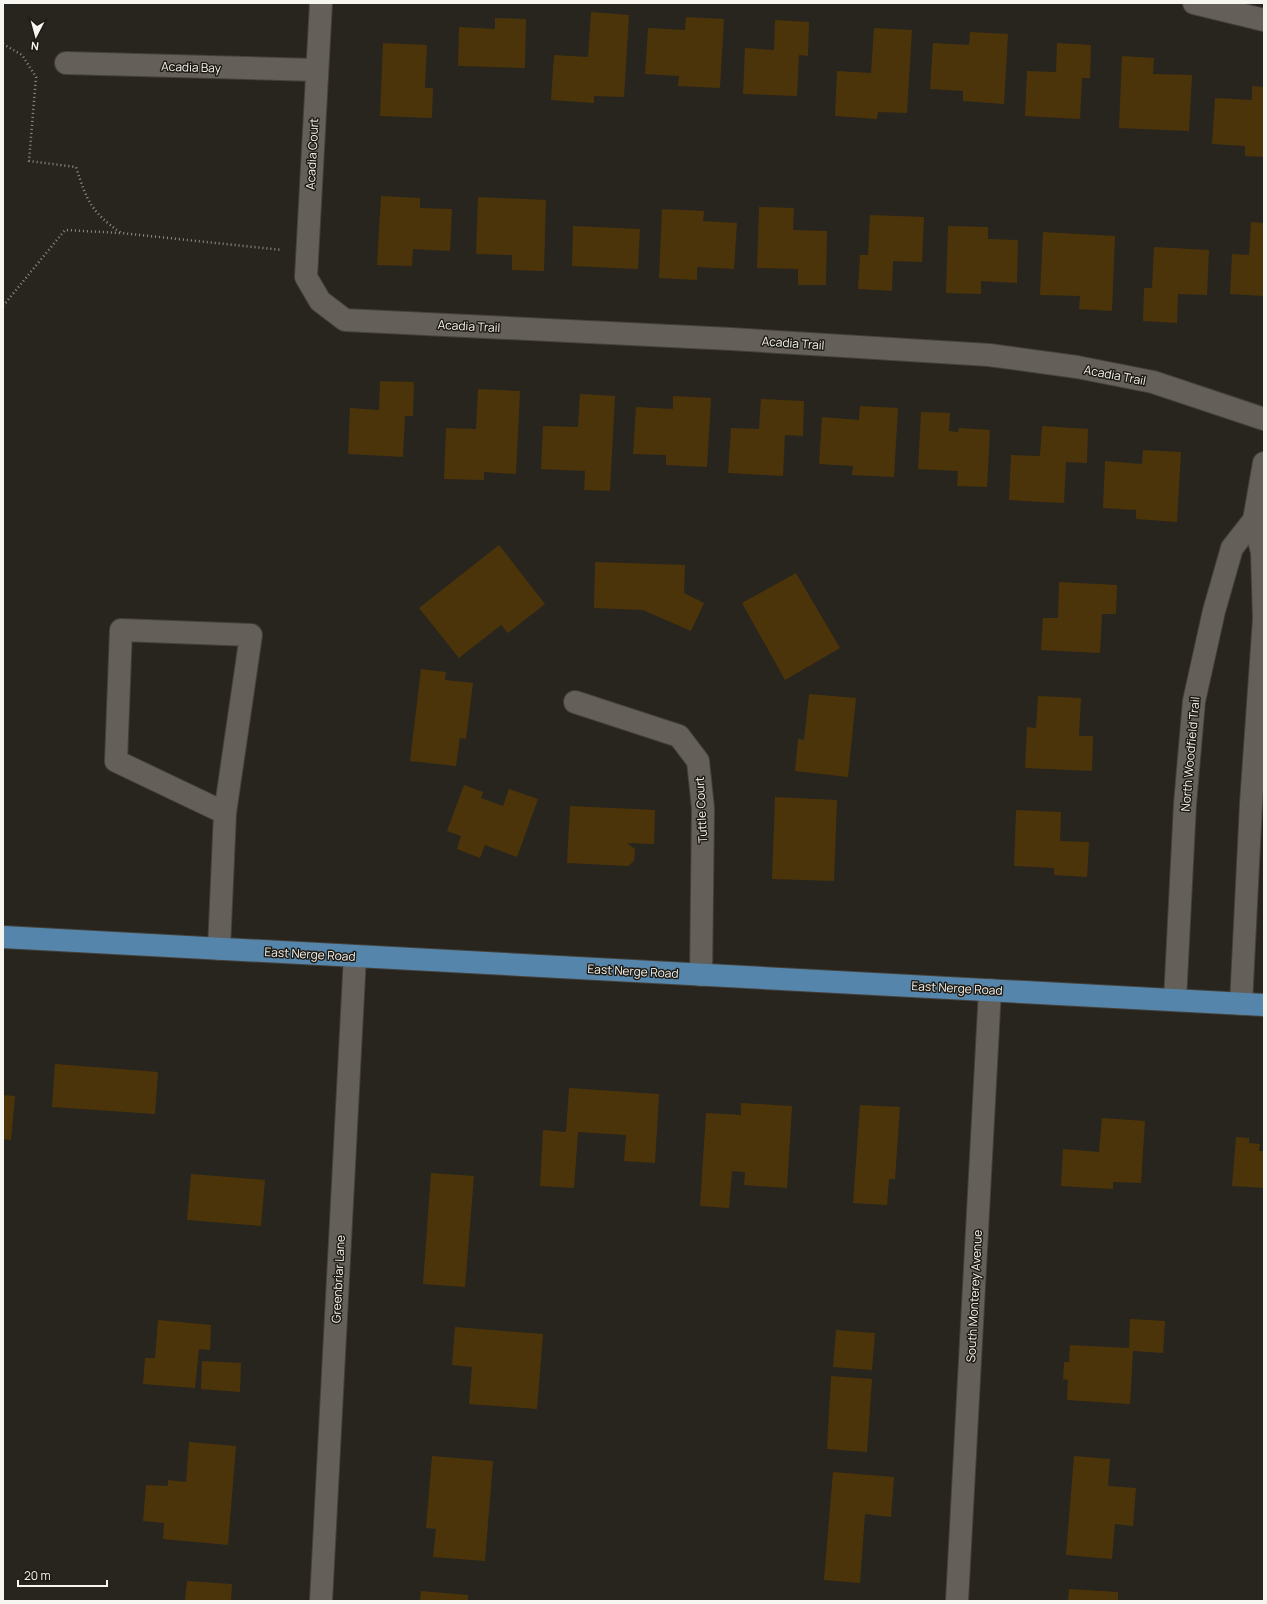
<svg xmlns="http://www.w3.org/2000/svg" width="1267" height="1604" font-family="Manrope,sans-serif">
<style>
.building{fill:#4c340a}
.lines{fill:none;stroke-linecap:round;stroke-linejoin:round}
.minor-casing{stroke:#44413b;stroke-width:24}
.major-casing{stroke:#44413b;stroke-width:24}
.path{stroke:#918f89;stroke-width:2.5;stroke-dasharray:1 3;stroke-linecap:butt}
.minor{stroke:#646059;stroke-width:22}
.major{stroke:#5585aa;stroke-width:22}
.labels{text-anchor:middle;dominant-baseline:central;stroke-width:3;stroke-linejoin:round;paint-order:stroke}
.street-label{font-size:12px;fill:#f7f5f0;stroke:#1e1b15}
</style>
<rect width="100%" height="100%" fill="#28251e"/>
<path class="building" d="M591 12 629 15 624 97 594 96V103L551 100 554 55 588 57Z
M686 17 724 19 720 88 678 86 679 76 645 74 648 28 685 30Z
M495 18 526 19 525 68 458 66 459 27 495 29Z
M775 20 809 22 808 56 799 55 797 96 743 94 745 48 774 50Z
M874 28 912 30 907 113 878 112 877 119 835 116 837 71 871 73Z
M970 32 1008 34 1004 104 963 101V91L930 89 933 43 969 45Z
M383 43 427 45 425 88H433L432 118 380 116Z
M1057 43 1091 45 1090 78H1082L1080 119 1025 116 1027 71 1056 72Z
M1122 56 1154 58 1153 74 1192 75 1189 131 1119 128Z
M1252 86 1264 87V157L1245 156V146L1212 144 1215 98 1252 100Z
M381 196 420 198V208L452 209 450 251 413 249 412 266 377 265Z
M478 197 546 200 544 271 512 270V255L476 254Z
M759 207 794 208 793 230 827 231 826 285H798V269L757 268Z
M662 209 704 211 703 221 737 223 734 269 697 267V280L659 278Z
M870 215 924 217 922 262 893 261 892 291 858 289 860 255H868Z
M1251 222 1264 223V296L1230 294 1232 254 1249 255Z
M573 226 640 229 638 269 572 266Z
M948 226 988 227V239L1018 240 1017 283 981 281V294L946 293Z
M1043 232 1115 236 1112 311 1079 309 1080 296 1040 295Z
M1154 247 1209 250 1207 295 1178 294 1177 323 1143 321 1144 288H1152Z
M380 381 414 382 413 416H405L403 457 348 454 350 408 379 410Z
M478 389 520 391 516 474 484 472V480L444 479 446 428 476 429Z
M580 394 615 396 610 491 584 490 585 471 541 469 543 426 578 427Z
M673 396 711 398 707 467 666 465V455L633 454 636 407 673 409Z
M761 399 804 401 803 436 785 435 783 476 728 473 731 428 759 429Z
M860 406 898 408 894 477 852 475 853 466 819 464 822 417 859 420Z
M921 412 950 413 949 431 958 432 959 428 990 430 987 487 957 486 958 471 918 469Z
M1042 426 1088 429 1087 463 1066 462 1064 503 1009 500 1011 455 1040 456Z
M1143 450 1181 452 1177 522 1136 519V510L1103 508 1105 461 1142 464Z
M499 545 545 604 508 633 501 625 459 658 419 608Z
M595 562 685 565 684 593 704 603 691 631 643 610 594 608Z
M796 573 840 648 785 680 742 603Z
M1059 582 1117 585 1116 614H1102L1100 653 1041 650 1043 618H1058Z
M421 669 446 672 445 680 473 683 466 739 460 738 456 766 410 761Z
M809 694 856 698 848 777 795 771 798 739 804 740Z
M1038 696 1081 698 1079 736H1093L1092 771 1025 768 1027 727 1036 728Z
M464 785 483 792 481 798 503 806 509 789 538 799 517 857 485 845 480 858 457 849 461 836 447 831Z
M775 797 837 800 834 881 772 879Z
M570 806 655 810 654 844 627 843 635 849 634 861 628 866 567 863Z
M1016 810 1061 812 1060 841 1089 842 1087 877 1054 875V868L1014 866Z
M55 1064 158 1072 155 1114 52 1107Z
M569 1088 659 1094 655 1163 624 1161 626 1135 578 1132 574 1188 540 1186 543 1130 566 1132Z
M3 1095 15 1096 11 1140 3 1139Z
M741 1103 792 1106 787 1188 744 1185 745 1172 732 1171 729 1208 700 1206 706 1113 741 1115Z
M860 1105 900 1107 895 1179H889L887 1205 853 1203Z
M1102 1118 1145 1121 1141 1183 1113 1182V1189L1061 1186 1063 1149 1099 1152Z
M1236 1137 1249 1138V1143L1260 1144 1259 1151H1264V1188L1232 1186Z
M431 1173 474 1176 465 1287 423 1284Z
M191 1174 265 1180 261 1226 187 1220Z
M1130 1319 1165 1321 1163 1353 1133 1351 1130 1404 1067 1400 1068 1380 1063 1379 1064 1362H1069L1070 1345 1129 1348Z
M158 1320 211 1325 210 1350 199 1349 195 1388 143 1384 145 1358H155Z
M455 1327 543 1334 537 1409 469 1404 472 1367 452 1365Z
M836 1330 875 1333 872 1370 833 1367Z
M202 1361 241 1363 240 1392 201 1389Z
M831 1376 872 1379 867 1452 827 1449Z
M189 1442 236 1446 228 1545 163 1539 164 1523 143 1521 146 1485 168 1486V1480L186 1482Z
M432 1456 493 1461 485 1561 433 1557 436 1529 426 1528Z
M1074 1456 1110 1459 1108 1486 1136 1488 1133 1526 1115 1524 1112 1559 1066 1555Z
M833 1472 894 1477 891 1517 865 1514 860 1583 824 1580Z
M187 1581 232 1584 231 1601H185Z
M1069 1589 1118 1592V1601H1068Z
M421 1591 468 1595V1601H420Z"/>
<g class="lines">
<defs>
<path id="minor" d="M321 3 306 277 320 301 345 320 731 339 989 355 1077 367 1153 382 1264 419
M1194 3 1264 20
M66 63 316 70
M1254 520 1264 463
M575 702 679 736 698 761 703 808 701 975
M219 949 225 813 251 635 121 630 116 761 225 813
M1175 1000 1185 804 1194 701 1214 611 1232 548 1254 520 1262 552 1264 619 1251 804 1241 1004
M321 1601 355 956
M957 1601 990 990"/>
<path id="major" d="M3 937 1264 1005"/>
</defs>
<use href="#minor" class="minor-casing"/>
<use href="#major" class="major-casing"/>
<path class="path" d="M3 44 22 55 36 77 29 161 76 167C87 201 91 212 121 233L282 250
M3 306 65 230 121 233"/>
<use href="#minor" class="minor"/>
<use href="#major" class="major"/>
</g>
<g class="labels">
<g class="street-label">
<text transform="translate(191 67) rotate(2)">Acadia Bay</text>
<text transform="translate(312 154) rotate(-87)">Acadia Court</text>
<text transform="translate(469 326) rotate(3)">Acadia Trail</text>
<text transform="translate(793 343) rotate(4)">Acadia Trail</text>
<text transform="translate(1115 375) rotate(11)">Acadia Trail</text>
<text transform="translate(1190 754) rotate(-85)">North Woodfield Trail</text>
<text transform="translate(701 810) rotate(-93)">Tuttle Court</text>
<text transform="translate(310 954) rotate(3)">East Nerge Road</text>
<text transform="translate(633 971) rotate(3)">East Nerge Road</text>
<text transform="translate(957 988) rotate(3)">East Nerge Road</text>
<text transform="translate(338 1279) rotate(-87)">Greenbriar Lane</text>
<text transform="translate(974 1296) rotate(-87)">South Monterey Avenue</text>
</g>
</g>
<rect width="1267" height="1604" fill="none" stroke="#f7f5f0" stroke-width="8"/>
<g transform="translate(36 36) rotate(186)" stroke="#1e1b15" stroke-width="3" paint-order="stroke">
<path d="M0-3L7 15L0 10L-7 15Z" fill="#f7f5f0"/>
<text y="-6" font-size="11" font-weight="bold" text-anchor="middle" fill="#f7f5f0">N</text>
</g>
<path d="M18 1580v6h89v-6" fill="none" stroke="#f7f5f0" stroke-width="2"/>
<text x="24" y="1580" font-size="12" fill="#f7f5f0" stroke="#1e1b15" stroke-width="3" paint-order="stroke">20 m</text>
</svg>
